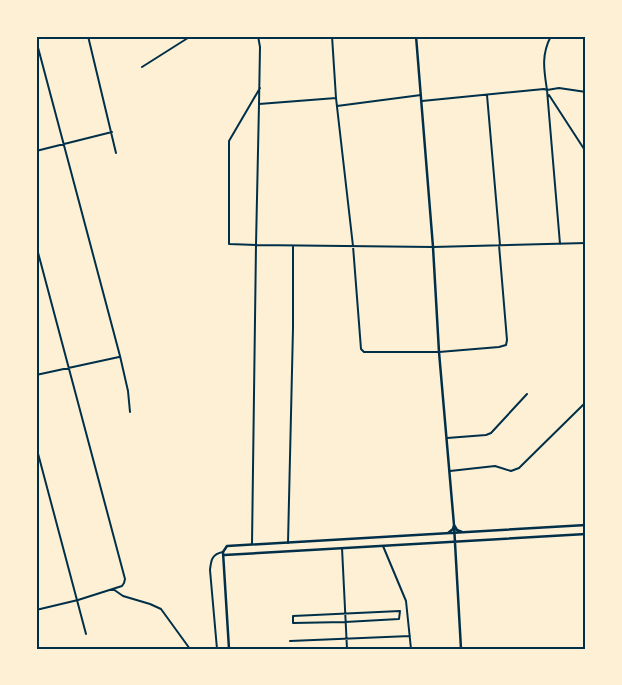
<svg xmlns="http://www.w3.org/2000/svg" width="622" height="685" font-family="Bitter,serif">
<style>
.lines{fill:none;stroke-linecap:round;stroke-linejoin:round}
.minor{stroke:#003049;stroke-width:2}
.tertiary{stroke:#003049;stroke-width:2.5}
.neatline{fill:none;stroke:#003049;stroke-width:2}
</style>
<rect width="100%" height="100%" fill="#fdf0d5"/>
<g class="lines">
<path class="minor" d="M88 36 116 153
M258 36 260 47 259 104 256 245 229 244V141L260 88
M332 36 336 98 353 246 361 349 364 352H439L499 347 506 345 507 340 499 245
M551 36C541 55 544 70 547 90L559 88 586 92
M36 40 120 356 128 391 130 412
M142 67 191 36
M487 95 500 245
M549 95 586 152
M422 101 544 89 547 90 560 244
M259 104 336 98
M337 106 421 95
M36 151 112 132
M36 245 125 579 124 583 122 586 78 600 36 610
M36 375 119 357
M447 438 486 435 491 433 527 394
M36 446 86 634
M450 471 495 466 511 471 519 468 585 403
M288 543 293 328V246
M252 544 256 245 433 247 586 243
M383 546 406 601 411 649
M342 548 347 649
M113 589 123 596 150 604 161 609 190 649
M400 611 399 619 345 622 293 623V616Z
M290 641 410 636
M217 649 210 570C211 560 212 554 223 552"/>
<path class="tertiary" d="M416 36 433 247 439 352 454 525 461 649
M448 533 453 529 454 525 457 530 462 532
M224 555 586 534
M229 649 223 552 227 546 586 525"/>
</g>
<rect width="622" height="685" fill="none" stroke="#fdf0d5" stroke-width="75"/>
<rect x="38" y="38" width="546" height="610" class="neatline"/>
</svg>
